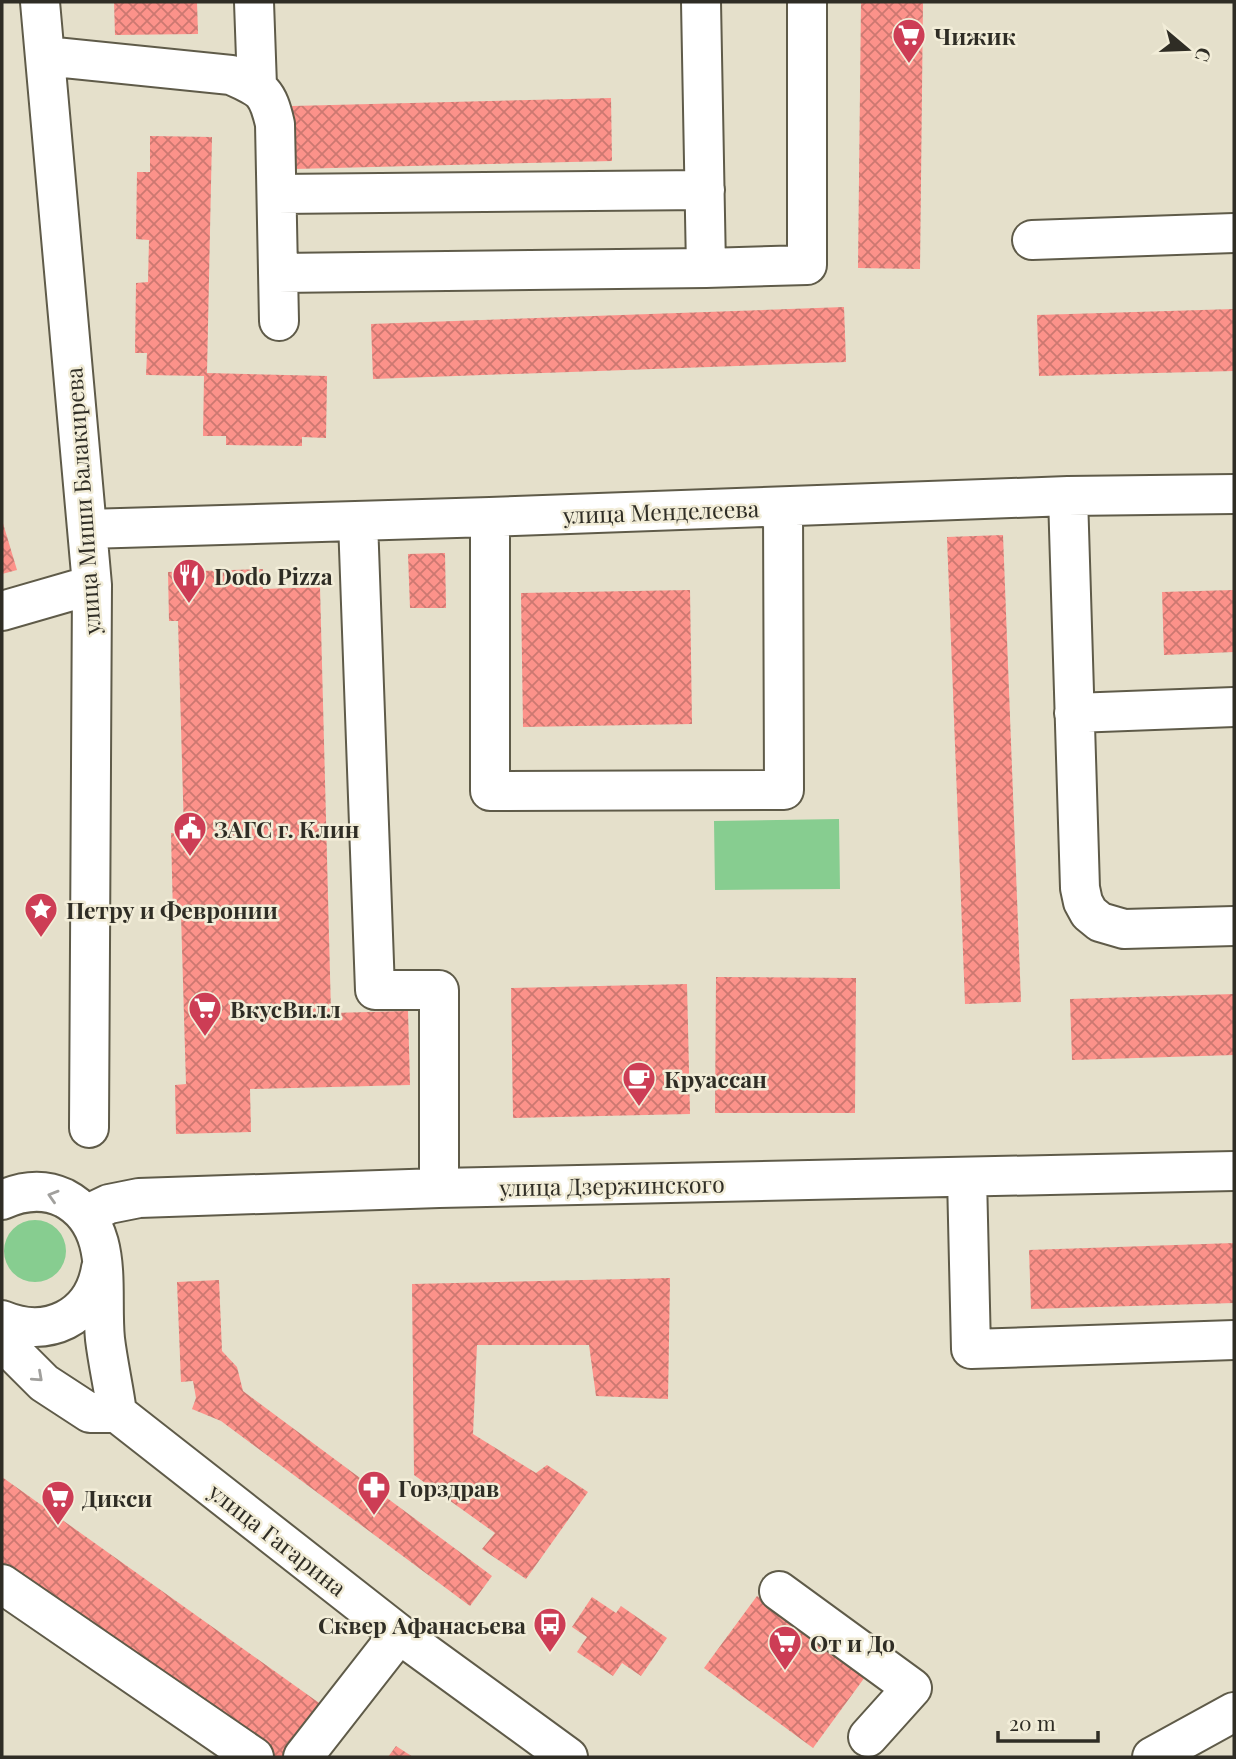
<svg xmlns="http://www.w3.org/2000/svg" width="1236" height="1759" font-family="'Playfair Display',serif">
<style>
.green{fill:#87cd90}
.building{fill:url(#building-cross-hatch)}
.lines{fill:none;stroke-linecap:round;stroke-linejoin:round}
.minor-casing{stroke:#5f5b49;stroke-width:42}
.minor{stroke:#fff;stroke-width:38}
.oneway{stroke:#a1a09d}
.labels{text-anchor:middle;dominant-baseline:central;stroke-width:5;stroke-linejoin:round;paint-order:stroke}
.poi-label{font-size:23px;font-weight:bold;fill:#2f2d25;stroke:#f2edd8;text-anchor:start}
.street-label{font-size:23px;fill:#2f2d25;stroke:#f2edd8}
</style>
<defs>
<pattern id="building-cross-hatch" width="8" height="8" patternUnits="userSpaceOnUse" patternTransform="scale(1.75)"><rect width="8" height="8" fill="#fc928a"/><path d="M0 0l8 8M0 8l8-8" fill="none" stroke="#cc7871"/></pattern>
</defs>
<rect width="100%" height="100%" fill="#e5e0cb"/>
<path class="green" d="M839 819 840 889 715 890 714 821Z
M4 1251a31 31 0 1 1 62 0a31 31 0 1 1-62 0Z"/>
<path class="building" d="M114 2H197L198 34 115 35Z
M861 2H923L920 269 858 268Z
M611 98 612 161 294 169 292 106Z
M150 136 212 137 207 373 327 376 326 438 302 437V446L226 445V436H203L204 376 146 375 147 353H135L136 283 148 282 149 240 136 239 137 172H150Z
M844 307 846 362 373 379 371 324Z
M1234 309V371L1039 376 1037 315Z
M2 520 17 570 2 574Z
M1003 535 1021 1002 965 1004 947 537Z
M445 553 446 608H410L408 554Z
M263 569V589L320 587 331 1013 408 1011 410 1085 250 1089 251 1132 176 1134 175 1085 186 1084 181 915 173 916 171 833H184L178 621H169L168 572Z
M690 590 692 724 523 727 521 593Z
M1234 590V652L1164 655 1162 592Z
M716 977 856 978 855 1113H715Z
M687 984 690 1114 513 1118 511 988Z
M1234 994V1055L1072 1060 1070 999Z
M1234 1243V1303L1031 1309 1029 1250Z
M670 1278 668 1399 596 1396 589 1345H477L473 1434 536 1473 547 1465 588 1492 526 1579 482 1549 495 1533 414 1475 412 1284Z
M219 1280 222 1351 237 1367 243 1391 492 1576 470 1606 221 1421 192 1409 196 1398 193 1381 181 1382 177 1282Z
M2 1477 322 1705 285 1757H275L2 1563Z
M757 1596 865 1677 813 1748 704 1668Z
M592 1597 616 1613 621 1606 667 1638 641 1676 622 1663 613 1676 577 1652 587 1637 572 1627Z
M396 1746 413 1757H388Z"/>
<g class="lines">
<defs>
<path id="minor" d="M40 2 92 585 89 1128
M254 2 257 86
M701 2 706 268
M45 56 231 75C262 89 267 90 275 124L279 321
M277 194 705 190
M1032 240 1234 233
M278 273 706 268 807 265V2
M1068 496 1080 888 1083 902 1089 913 1100 922 1124 929 1234 926
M490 517V791L784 790 783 507
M358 521 375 990H439V1188
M87 529 490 517 1068 496 1234 494
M2 611 92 585
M1074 713 1234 707
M967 1177 971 1349 1234 1340
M2 1200C22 1191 43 1188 64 1198 116 1225 100 1290 105 1339 108 1364 114 1389 117 1413
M86 1215 109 1204 139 1198 439 1188 1234 1171
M2 1320C47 1339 93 1318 101 1268
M2 1321 14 1353 44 1383 90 1413H117L399 1634 568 1757
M2 1584 254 1757
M779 1591 912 1688 868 1737
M303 1757 399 1634
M1152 1757 1234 1712"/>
</defs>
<use href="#minor" class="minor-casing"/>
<use href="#minor" class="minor"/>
</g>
<defs><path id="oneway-chevron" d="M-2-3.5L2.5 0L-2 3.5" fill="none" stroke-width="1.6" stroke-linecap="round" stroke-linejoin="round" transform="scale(1.75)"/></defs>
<g class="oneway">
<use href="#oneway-chevron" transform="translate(53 1196) rotate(-163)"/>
<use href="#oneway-chevron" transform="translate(38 1377) rotate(42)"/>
</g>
<defs>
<symbol id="supermarket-pin" viewBox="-11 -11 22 30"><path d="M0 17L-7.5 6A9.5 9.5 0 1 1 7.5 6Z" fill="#cd3d55" stroke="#f2edd8"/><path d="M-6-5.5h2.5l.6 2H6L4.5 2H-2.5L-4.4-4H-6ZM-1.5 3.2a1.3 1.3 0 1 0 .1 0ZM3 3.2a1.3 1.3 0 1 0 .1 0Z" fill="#fff"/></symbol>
<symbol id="restaurant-pin" viewBox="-11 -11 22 30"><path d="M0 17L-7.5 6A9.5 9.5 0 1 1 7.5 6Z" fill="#cd3d55" stroke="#f2edd8"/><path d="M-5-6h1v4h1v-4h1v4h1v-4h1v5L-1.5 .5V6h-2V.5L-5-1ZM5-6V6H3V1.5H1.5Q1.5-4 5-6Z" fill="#fff"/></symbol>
<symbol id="civic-pin" viewBox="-11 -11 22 30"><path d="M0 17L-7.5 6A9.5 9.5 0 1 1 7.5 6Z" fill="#cd3d55" stroke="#f2edd8"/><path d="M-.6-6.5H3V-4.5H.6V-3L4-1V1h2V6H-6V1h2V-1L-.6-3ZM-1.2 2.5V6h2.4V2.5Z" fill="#fff"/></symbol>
<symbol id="sight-pin" viewBox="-11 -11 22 30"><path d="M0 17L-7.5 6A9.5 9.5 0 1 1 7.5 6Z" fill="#cd3d55" stroke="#f2edd8"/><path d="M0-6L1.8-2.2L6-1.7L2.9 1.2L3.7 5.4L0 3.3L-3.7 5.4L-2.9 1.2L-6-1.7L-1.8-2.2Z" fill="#fff"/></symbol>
<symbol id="cafe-pin" viewBox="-11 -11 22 30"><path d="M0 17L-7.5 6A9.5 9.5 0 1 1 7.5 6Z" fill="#cd3d55" stroke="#f2edd8"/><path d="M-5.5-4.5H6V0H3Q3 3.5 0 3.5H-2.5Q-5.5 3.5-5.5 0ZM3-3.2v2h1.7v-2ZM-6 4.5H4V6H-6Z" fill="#fff"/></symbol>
<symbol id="pharmacy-pin" viewBox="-11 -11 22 30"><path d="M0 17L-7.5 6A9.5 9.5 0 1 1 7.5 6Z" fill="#cd3d55" stroke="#f2edd8"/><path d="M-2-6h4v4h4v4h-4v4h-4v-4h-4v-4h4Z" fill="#fff"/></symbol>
<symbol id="bus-pin" viewBox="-11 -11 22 30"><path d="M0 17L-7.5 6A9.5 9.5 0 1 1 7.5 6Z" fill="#cd3d55" stroke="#f2edd8"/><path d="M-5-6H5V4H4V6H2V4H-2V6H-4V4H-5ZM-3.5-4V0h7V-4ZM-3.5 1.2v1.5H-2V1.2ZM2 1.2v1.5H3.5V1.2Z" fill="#fff"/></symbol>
</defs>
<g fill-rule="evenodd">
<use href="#supermarket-pin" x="890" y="16" width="38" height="52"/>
<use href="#restaurant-pin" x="170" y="556" width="38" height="52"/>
<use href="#civic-pin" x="171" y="809" width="38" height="52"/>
<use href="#sight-pin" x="22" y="890" width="38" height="52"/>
<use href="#supermarket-pin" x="186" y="989" width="38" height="52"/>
<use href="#cafe-pin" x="620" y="1059" width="38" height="52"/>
<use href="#pharmacy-pin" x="355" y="1468" width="38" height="52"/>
<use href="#supermarket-pin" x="39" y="1478" width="38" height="52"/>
<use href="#bus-pin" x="531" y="1605" width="38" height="52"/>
<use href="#supermarket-pin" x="766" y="1623" width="38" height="52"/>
</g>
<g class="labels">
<g class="poi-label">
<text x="934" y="35">Чижик</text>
<text x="214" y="575">Dodo Pizza</text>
<text x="214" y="828">ЗАГС г. Клин</text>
<text x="66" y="909">Петру и Февронии</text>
<text x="230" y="1008">ВкусВилл</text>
<text x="664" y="1078">Круассан</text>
<text x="398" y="1487">Горздрав</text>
<text x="82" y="1497">Дикси</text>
<text x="526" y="1624" text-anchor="end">Сквер Афанасьева</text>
<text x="810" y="1642">От и До</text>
</g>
<g class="street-label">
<text transform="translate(82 501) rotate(-94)">улица Миши Балакирева</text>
<text transform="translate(661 511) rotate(-2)">улица Менделеева</text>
<text transform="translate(612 1185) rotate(-1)">улица Дзержинского</text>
<text transform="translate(278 1539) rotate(38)">улица Гагарина</text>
</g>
</g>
<rect width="1236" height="1759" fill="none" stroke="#2f2d25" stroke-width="7"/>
<g transform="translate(1187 49) rotate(109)" stroke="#f2edd8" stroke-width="5" paint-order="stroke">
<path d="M0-5L12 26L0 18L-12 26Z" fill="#2f2d25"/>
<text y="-10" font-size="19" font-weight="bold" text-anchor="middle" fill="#2f2d25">С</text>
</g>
<path d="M998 1731v10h100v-10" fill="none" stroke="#2f2d25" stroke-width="3.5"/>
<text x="1009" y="1731" font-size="21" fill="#2f2d25" stroke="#f2edd8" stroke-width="5" paint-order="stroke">20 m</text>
</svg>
